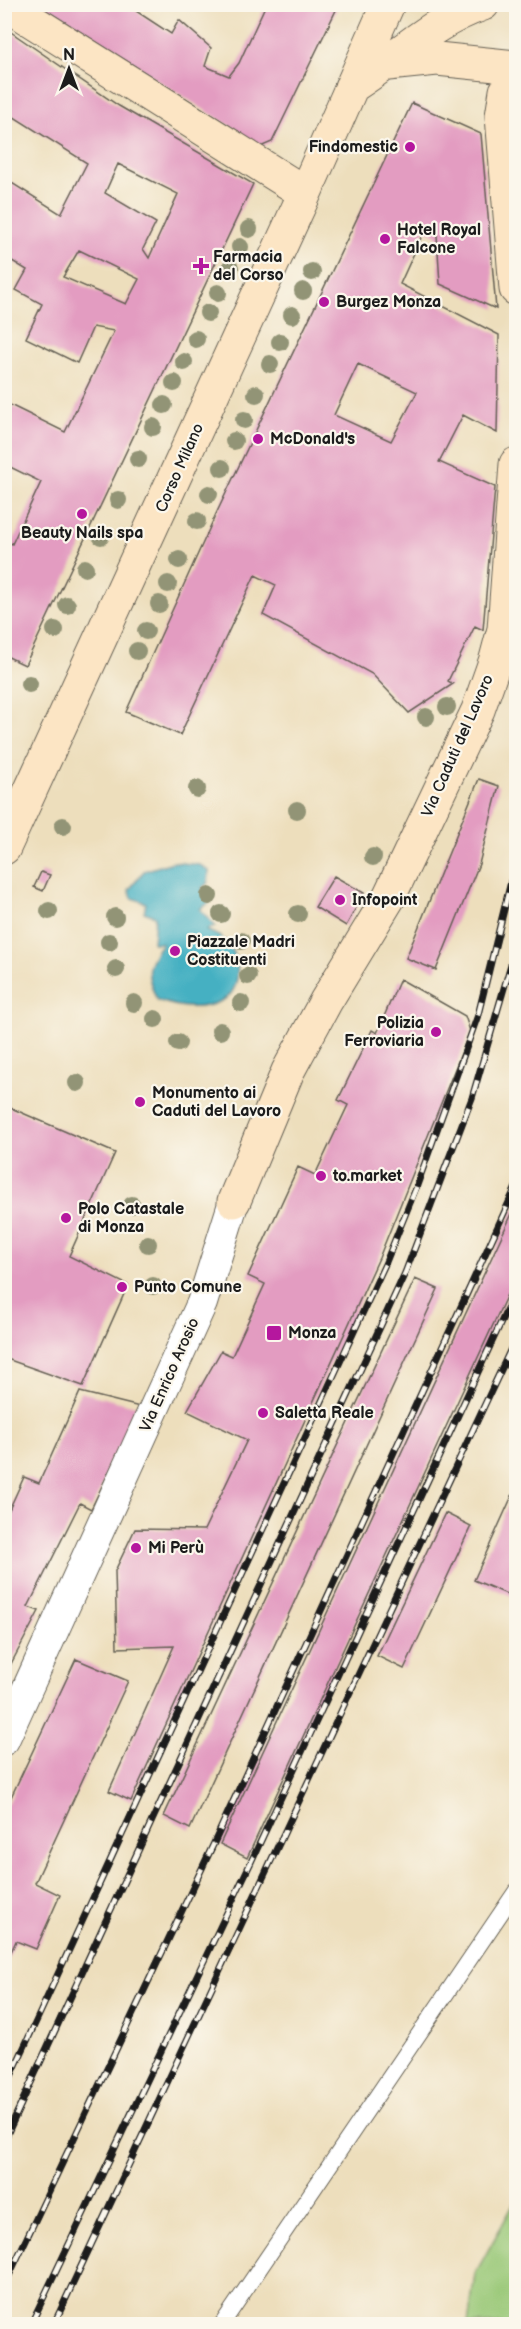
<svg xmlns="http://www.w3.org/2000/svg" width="521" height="2329" font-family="'Balsamiq Sans',sans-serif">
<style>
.green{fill:#99c877;stroke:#5a724a;stroke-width:1.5}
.water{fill:#44b0c2;stroke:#30666f;stroke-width:1.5}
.building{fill:#e39cc1;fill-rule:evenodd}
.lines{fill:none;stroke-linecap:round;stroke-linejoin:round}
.lane-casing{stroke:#656054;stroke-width:17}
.street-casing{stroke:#656054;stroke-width:32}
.secondary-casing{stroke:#656054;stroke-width:35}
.lane{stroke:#fff;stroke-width:15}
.street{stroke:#fff;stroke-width:30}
.secondary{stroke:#fce5c4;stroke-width:33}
.rail-casing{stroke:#1c1c1c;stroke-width:7}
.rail{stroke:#fbf7ec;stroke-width:4.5;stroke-dasharray:14;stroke-linecap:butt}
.tree{fill:#929476}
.poi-dot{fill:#b5179e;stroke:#fbf7ec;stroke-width:2}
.labels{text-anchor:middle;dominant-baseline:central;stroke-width:4.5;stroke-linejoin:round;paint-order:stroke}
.poi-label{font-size:16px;font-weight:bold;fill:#1c1c1c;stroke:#fbf7ec;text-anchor:start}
.street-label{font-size:16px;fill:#1c1c1c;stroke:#fbf7ec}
</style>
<rect width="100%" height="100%" fill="#fbf7ec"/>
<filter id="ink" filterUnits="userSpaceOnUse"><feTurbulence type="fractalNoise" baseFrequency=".0167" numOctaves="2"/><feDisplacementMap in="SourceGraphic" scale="12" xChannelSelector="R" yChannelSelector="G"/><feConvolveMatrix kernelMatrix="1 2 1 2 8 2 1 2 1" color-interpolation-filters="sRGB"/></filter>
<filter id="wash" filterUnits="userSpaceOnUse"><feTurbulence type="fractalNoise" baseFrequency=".008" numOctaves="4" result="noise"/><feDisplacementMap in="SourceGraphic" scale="24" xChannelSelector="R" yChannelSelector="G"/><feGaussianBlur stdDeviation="1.35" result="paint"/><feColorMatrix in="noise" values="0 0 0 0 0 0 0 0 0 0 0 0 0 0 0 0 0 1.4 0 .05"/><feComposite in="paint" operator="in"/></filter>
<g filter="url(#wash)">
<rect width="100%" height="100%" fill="#eddebc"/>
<path class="green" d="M516 2200V2324H468L475 2274Z"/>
<path class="water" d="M173 862 200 865 209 871 208 883 202 888 209 903 200 909 215 926 206 930C215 934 223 937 229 945 242 961 241 992 221 1001 200 1011 178 1008 157 1000 145 973 145 966 162 943H153L155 916 144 912 146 903 132 898 129 890 144 871Z"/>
<g id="blocks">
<path class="building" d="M266 4H339L272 142 258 148 241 138V133L38 5H127L171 34 179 20 211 48 205 66 229 76 239 63Z
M5 28 119 106 253 184 25 665 4 655V540L12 544 41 482 4 464V402L65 432 114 331 93 327 77 363 26 338 42 304 16 290 27 270 4 256V178L61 214 87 163 8 113 5 119ZM118 164 178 194 149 258 143 249 156 223 105 193ZM79 250 139 279 126 304 63 277Z
M412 103 481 134 496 309 440 284 437 235 425 229 400 284 499 335 497 433 463 415 439 462 495 487 483 630 475 626 448 681 453 684 409 713 372 674 263 615 276 585 255 575 180 735 126 712 216 514ZM358 364 417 392 391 441 334 415Z
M479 779 499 786 479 864 436 970 406 958Z
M41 872 50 875 43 891 34 887Z
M334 876 364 893 346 926 315 907Z
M400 979 465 1016 470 1031 379 1258 131 1801 109 1791 174 1646 117 1648 115 1571 135 1529 204 1530 247 1440 187 1411 221 1351 232 1356 265 1284 248 1276 298 1167 315 1175 348 1105 338 1100 372 1030 377 1033Z
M4 1105 115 1153 69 1256 128 1285 83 1386 4 1358Z
M516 1205V1275L247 1858 220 1844Z
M415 1279 438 1289 190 1829 164 1816Z
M80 1392 140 1407 91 1509 80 1503 28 1607 39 1611 4 1677V1510L8 1512 24 1477 39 1483Z
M516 1487V1598L474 1580Z
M445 1513 471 1526 404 1669 377 1656Z
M76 1659 128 1681 35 1883 60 1895 36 1949 16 1941 5 1965V1810Z"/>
</g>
</g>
<g filter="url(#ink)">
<use href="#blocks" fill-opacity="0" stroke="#656054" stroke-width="1.5"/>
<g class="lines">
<defs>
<path id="lane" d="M222 2324 516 1891"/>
<path id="street" d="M4 1740 202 1303 234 1201"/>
<path id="secondary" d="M5 4 305 193
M388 64 437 59 516 67
M516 78 506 91 502 116 516 289
M351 87C396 59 432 21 483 4
M4 848 305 193 388 4
M234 1201 288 1071 326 1001 388 899 478 710 496 659 504 629 516 464"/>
</defs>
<use href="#lane" class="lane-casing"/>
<use href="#street" class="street-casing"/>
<use href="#secondary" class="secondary-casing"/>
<use href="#lane" class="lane"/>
<use href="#street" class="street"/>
<use href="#secondary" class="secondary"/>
<defs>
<path id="rail" d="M4 2091 386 1262 416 1188 478 1015 516 861
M4 2141 405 1273 472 1098 516 947
M4 2286 214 1843 516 1187
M31 2324 251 1862 516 1290
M54 2324 516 1338"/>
</defs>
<use href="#rail" class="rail-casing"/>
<use href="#rail" class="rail"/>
</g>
<g class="tree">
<circle cx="249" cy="229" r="9"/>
<circle cx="240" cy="247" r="9"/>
<circle cx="230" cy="268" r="9"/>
<circle cx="312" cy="272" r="9"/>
<circle cx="303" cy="291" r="9"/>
<circle cx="218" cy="293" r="9"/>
<circle cx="208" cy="313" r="9"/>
<circle cx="292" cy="315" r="9"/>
<circle cx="196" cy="339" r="9"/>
<circle cx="280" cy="342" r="9"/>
<circle cx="184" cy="362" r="9"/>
<circle cx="270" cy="364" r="9"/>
<circle cx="174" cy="383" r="9"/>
<circle cx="256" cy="394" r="9"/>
<circle cx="164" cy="405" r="9"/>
<circle cx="244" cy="420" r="9"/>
<circle cx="153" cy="427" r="9"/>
<circle cx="234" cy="441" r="9"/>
<circle cx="138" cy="459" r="9"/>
<circle cx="222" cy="468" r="9"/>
<circle cx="209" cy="494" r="9"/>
<circle cx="118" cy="500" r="9"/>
<circle cx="197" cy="521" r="9"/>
<circle cx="101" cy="536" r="9"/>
<circle cx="179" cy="560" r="9"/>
<circle cx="85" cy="568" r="9"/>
<circle cx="168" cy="584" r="9"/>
<circle cx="159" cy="604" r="9"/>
<circle cx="67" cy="605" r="9"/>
<circle cx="55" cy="630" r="9"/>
<circle cx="146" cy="631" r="9"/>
<circle cx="137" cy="651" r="9"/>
<circle cx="29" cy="684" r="9"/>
<circle cx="447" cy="707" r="9"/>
<circle cx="426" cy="717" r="9"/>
<circle cx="197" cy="789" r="9"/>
<circle cx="297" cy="810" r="9"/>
<circle cx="63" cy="826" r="9"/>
<circle cx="373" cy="857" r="9"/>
<circle cx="209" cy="896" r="9"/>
<circle cx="49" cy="911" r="9"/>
<circle cx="221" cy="914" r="9"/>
<circle cx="298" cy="914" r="9"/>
<circle cx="115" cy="917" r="9"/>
<circle cx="241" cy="941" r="9"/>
<circle cx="109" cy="942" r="9"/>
<circle cx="116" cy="969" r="9"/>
<circle cx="248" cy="976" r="9"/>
<circle cx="134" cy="1003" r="9"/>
<circle cx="241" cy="1003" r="9"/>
<circle cx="155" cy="1019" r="9"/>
<circle cx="220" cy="1031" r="9"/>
<circle cx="178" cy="1043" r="9"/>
<circle cx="77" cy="1083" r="9"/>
<circle cx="132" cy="1205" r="9"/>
<circle cx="148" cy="1244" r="9"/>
<circle cx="153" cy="1286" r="9"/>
</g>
</g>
<g class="poi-dot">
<circle cx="410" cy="147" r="6"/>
<circle cx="385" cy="239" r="6"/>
<path d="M198 257h6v6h6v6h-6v6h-6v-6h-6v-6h6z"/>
<circle cx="324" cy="302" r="6"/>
<circle cx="258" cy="439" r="6"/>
<circle cx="82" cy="514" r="6"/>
<circle cx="340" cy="900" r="6"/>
<circle cx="175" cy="951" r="6"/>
<circle cx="436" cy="1032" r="6"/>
<circle cx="140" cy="1102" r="6"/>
<circle cx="321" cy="1176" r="6"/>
<circle cx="66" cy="1218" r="6"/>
<circle cx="122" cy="1287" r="6"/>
<rect x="266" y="1325" width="16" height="16" rx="3"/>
<circle cx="263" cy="1413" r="6"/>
<circle cx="136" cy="1548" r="6"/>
</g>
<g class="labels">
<g class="poi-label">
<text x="398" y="147" text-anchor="end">Findomestic</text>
<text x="397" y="230">Hotel Royal<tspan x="397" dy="18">Falcone</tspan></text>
<text x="213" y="257">Farmacia<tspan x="213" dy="18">del Corso</tspan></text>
<text x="336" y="302">Burgez Monza</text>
<text x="270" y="439">McDonald's</text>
<text x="82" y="533" text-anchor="middle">Beauty Nails spa</text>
<text x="352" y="900">Infopoint</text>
<text x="187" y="942">Piazzale Madri<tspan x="187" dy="18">Costituenti</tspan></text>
<text x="424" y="1023" text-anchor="end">Polizia<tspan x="424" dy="18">Ferroviaria</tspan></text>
<text x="152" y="1093">Monumento ai<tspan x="152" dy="18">Caduti del Lavoro</tspan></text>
<text x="333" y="1176">to.market</text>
<text x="78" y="1209">Polo Catastale<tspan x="78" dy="18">di Monza</tspan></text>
<text x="134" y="1287">Punto Comune</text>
<text x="288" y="1333">Monza</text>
<text x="275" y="1413">Saletta Reale</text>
<text x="148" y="1548">Mi Perù</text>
</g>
<g class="street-label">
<text transform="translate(180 468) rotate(-66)">Corso Milano</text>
<text transform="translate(458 746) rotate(-66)">Via Caduti del Lavoro</text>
<text transform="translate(170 1375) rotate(-66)">Via Enrico Arosio</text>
</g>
</g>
<rect width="521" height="2329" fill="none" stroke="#fbf7ec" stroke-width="24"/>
<g transform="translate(69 69)" stroke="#fbf7ec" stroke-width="4.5" paint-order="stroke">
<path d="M0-4.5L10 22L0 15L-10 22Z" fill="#1c1c1c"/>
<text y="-9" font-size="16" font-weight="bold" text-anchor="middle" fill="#1c1c1c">N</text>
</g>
</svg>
